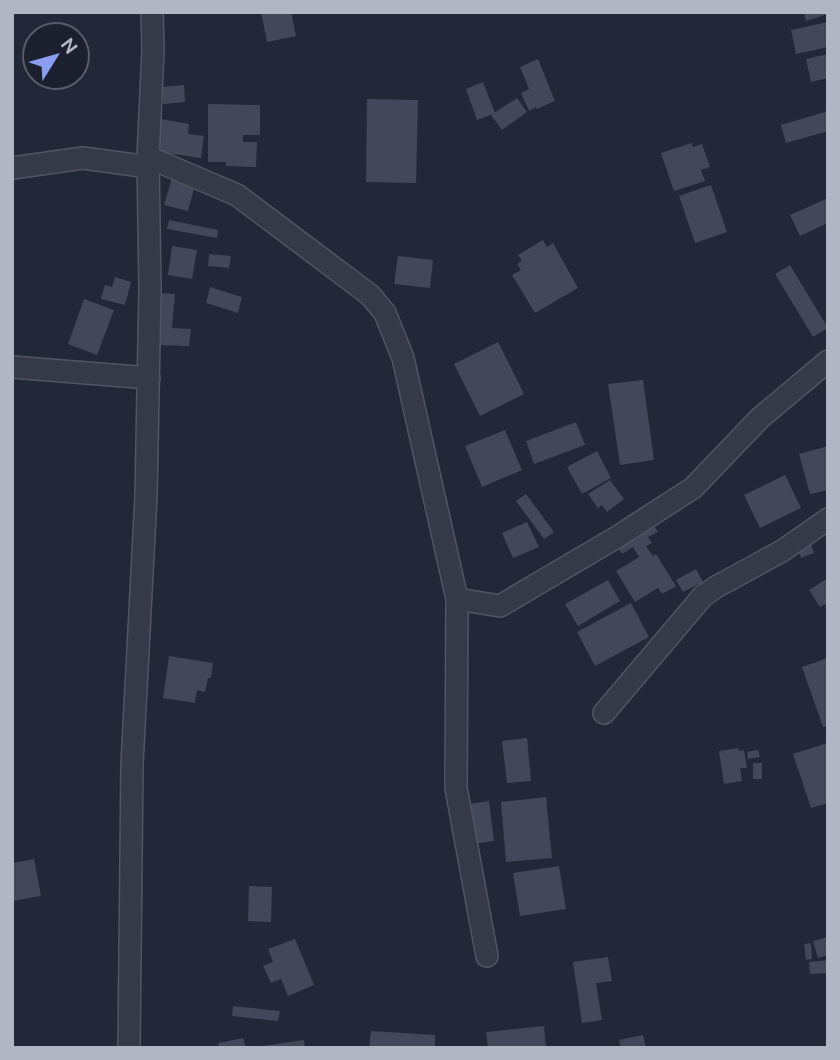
<svg xmlns="http://www.w3.org/2000/svg" width="840" height="1060" font-family="Ubuntu,sans-serif">
<style>
.building{fill:#424759}
.lines{fill:none;stroke-linecap:round;stroke-linejoin:round}
.minor-casing{stroke:#515563;stroke-width:24}
.minor{stroke:#363a48;stroke-width:21}
</style>
<rect width="100%" height="100%" fill="#232838"/>
<path class="building" d="M261 12H291L296 36 267 42Z
M804 12H828V14L806 21Z
M828 22V47L796 54 791 30Z
M828 54V78L811 82 806 59Z
M538 59 555 101 537 109 536 107 529 111 521 93 529 89 520 67Z
M483 82 495 113 477 120 466 89Z
M184 85 185 102 163 104 162 87Z
M517 98 527 112 502 130 491 115Z
M367 99 418 100 416 183 366 182Z
M208 104 260 105V135H243V142H257L256 167 226 166V162H208Z
M828 111V131L786 143 781 125Z
M155 118 189 124 188 134 204 136 201 158 151 151Z
M692 143 693 147 702 144 710 167 701 170 705 181 674 191 661 153Z
M173 174 196 181 188 211 164 205Z
M711 185 727 232 695 243 679 196Z
M828 198V223L800 236 790 215Z
M169 220 218 230 217 238 167 229Z
M543 240 547 247 553 243 578 288 535 313 512 275 521 270 517 264 522 261 518 255Z
M172 246 197 250 192 279 168 275Z
M209 254 231 256 229 268 208 266Z
M398 256 433 260 430 288 394 284Z
M790 265 828 328 813 337 775 274Z
M115 277 131 282 125 305 101 299 105 285 112 287Z
M210 287 242 297 238 313 206 303Z
M158 293 175 294 172 328 191 329 189 346 155 345Z
M84 299 114 310 97 355 68 344Z
M498 342 524 394 480 416 454 364Z
M643 380 654 460 620 465 608 384Z
M576 422 585 445 534 464 526 441Z
M505 430 522 470 482 487 465 446Z
M828 446V490L810 494 799 454Z
M597 451 611 478 582 494 567 467Z
M785 475 801 508 760 528 744 495Z
M610 480 624 499 607 512 602 505 598 508 588 494Z
M526 494 554 532 544 539 516 501Z
M527 522 539 547 513 558 502 533Z
M653 524 658 532 648 537 652 543 646 546 653 556 656 554 676 586 662 594 658 588 635 602 616 571 639 557 633 547 622 554 617 546Z
M810 542 814 553 801 558 797 547Z
M696 569 703 582 683 592 676 580Z
M828 578V609L825 604 820 607 809 590Z
M608 580 620 601 578 626 565 604Z
M631 603 649 637 595 666 577 632Z
M169 656 213 663 211 678H208L205 692 197 690 195 703 163 698Z
M828 658V726L823 727 802 667Z
M527 738 531 781 507 783 502 741Z
M827 743 828 803 811 808 793 754Z
M738 748 739 751 744 750 747 768H740L742 781 724 784 719 751Z
M758 750 760 757 748 759 747 752Z
M753 763H762V779H753Z
M546 797 552 858 506 862 501 802Z
M489 801 494 841 474 844 468 804Z
M34 859 41 896 12 901V863Z
M559 866 566 909 520 916 513 873Z
M249 886 272 887 271 922 248 921Z
M828 937V955L818 958 813 941Z
M295 939 314 985 288 996 281 979 271 983 263 966 273 962 268 949Z
M811 943 812 959 806 960 804 944Z
M608 957 612 981 596 983 602 1020 582 1023 573 962Z
M828 960V973L810 974 809 962Z
M233 1006 280 1011 278 1021 232 1016Z
M544 1026 546 1048H488L486 1032Z
M371 1031 435 1035V1048H369Z
M643 1035 646 1048H621L619 1040Z
M243 1038 246 1048H219L218 1043Z
M304 1040 305 1048H262V1046Z"/>
<g class="lines">
<defs>
<path id="minor" d="M148 157 237 195 370 295 385 313 403 358 457 599 456 788 487 956
M12 168 83 158 149 167
M12 367 149 378
M457 599 500 606 617 537 693 488 760 418 828 361
M604 713 703 596 716 587 782 551 828 519
M129 1048 132 765 146 496 150 289 148 157 153 50 152 12"/>
</defs>
<use href="#minor" class="minor-casing"/>
<use href="#minor" class="minor"/>
</g>
<rect width="840" height="1060" fill="none" stroke="#b1b5c4" stroke-width="28"/>
<g transform="translate(56 56) rotate(53)"><circle r="33" fill="#1c1f2d" stroke="#585b69" stroke-width="2"/>
<path d="M0-5L12 26L0 18L-12 26Z" fill="#8b9df0"/>
<text y="-10" font-size="19" font-weight="bold" text-anchor="middle" fill="#b1b5c4">N</text>
</g>
</svg>
